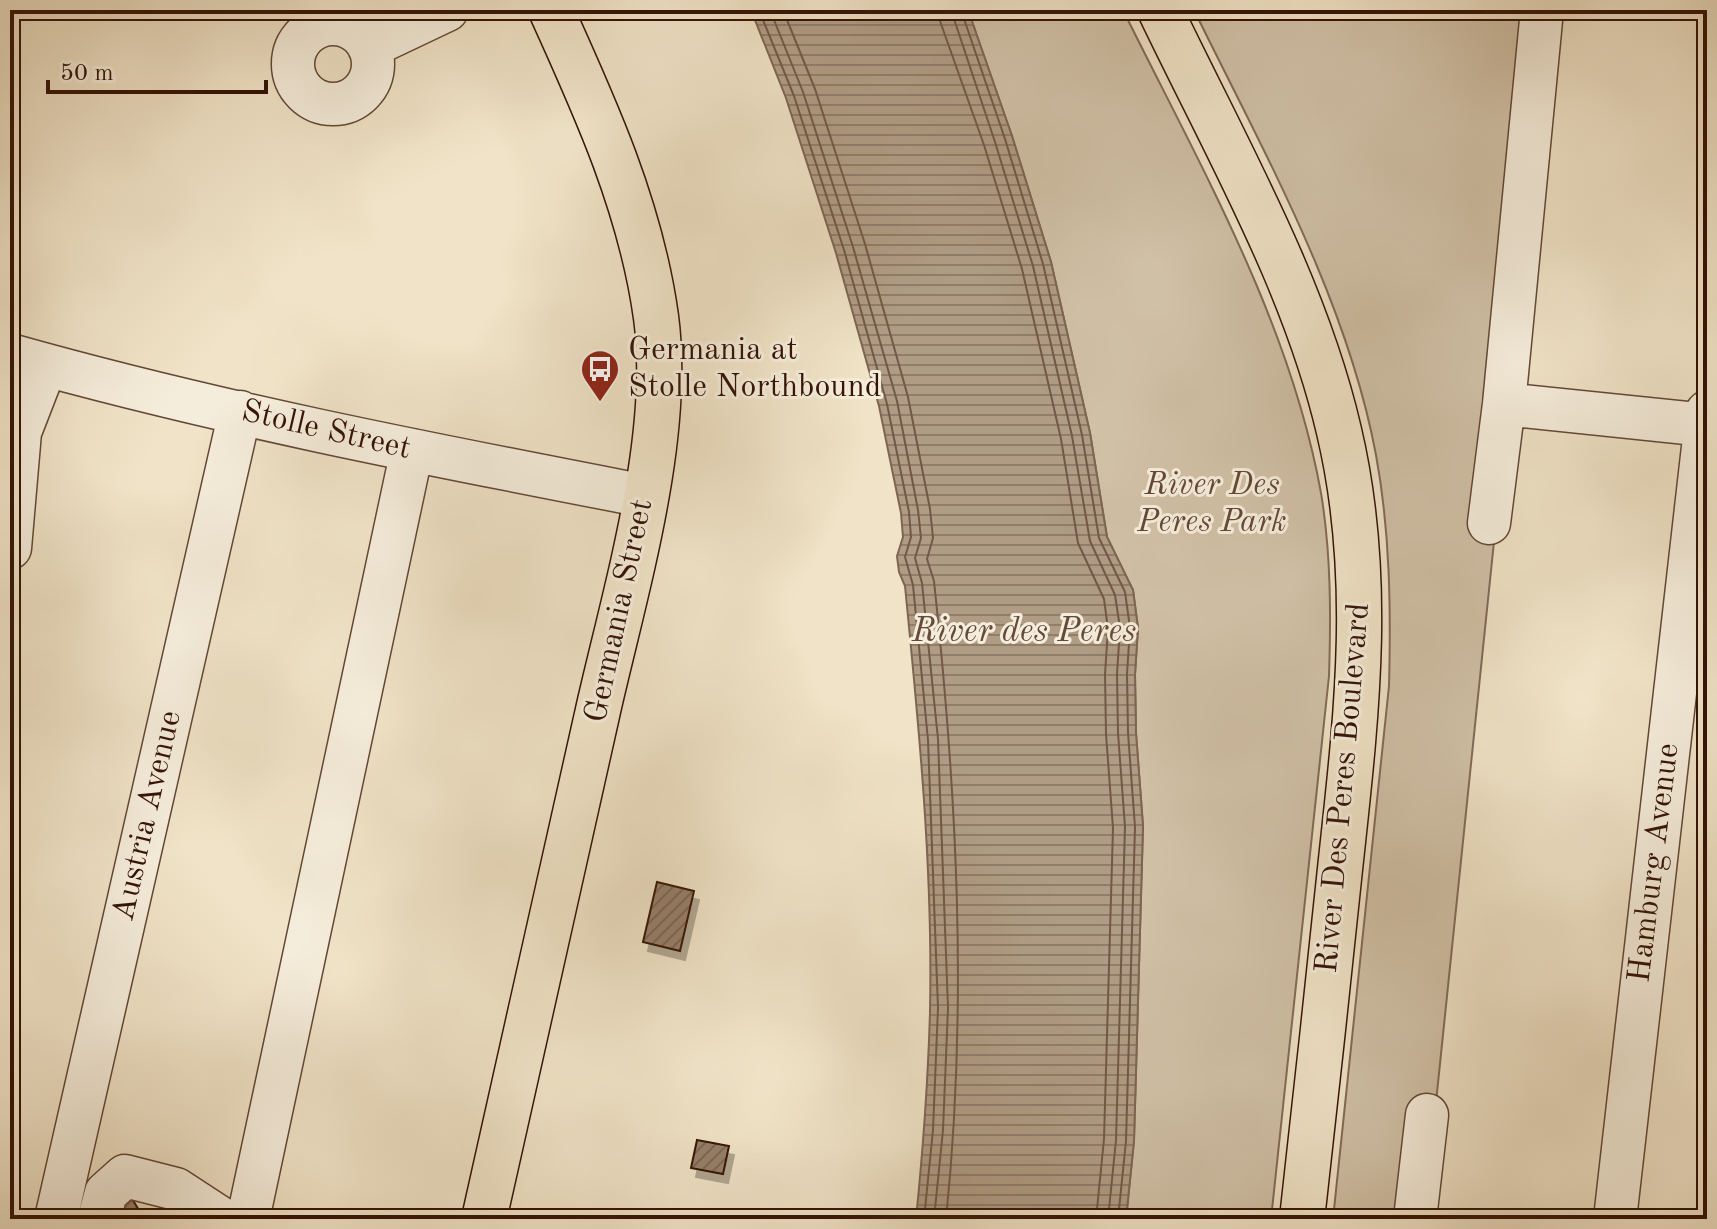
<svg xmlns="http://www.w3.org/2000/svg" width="1717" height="1229" font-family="'Old Standard TT',serif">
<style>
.green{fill:#d0c0a6;stroke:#826a56;stroke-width:2}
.water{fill:url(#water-rules);stroke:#7e6552;stroke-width:2}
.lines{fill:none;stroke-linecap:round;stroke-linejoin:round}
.shore{stroke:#725846;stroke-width:2}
.building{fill:url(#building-hatch);stroke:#341306;stroke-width:2;filter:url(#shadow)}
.minor-casing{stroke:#634736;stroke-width:45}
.major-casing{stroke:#341306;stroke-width:47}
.minor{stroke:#f5eddb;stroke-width:42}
.major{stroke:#f0e3c7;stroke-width:44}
.labels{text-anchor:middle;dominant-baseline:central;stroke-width:6;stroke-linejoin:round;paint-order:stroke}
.poi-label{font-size:32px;fill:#341306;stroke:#f5eddb;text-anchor:start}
.street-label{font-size:32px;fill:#341306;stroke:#f5eddb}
.park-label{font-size:32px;font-style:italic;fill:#634736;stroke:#f5eddb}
.water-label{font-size:34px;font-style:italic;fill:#664a39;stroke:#f5eddb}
</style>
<defs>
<pattern id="water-rules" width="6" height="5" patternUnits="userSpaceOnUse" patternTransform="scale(2)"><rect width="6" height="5" fill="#b09c85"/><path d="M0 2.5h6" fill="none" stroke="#907e6b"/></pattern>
<pattern id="building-hatch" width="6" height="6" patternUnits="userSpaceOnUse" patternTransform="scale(2)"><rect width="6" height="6" fill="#967f6a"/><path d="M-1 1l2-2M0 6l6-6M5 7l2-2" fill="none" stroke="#7b6755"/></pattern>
<filter id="shadow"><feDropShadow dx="5" dy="9" stdDeviation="0" flood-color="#0004"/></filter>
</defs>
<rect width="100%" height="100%" fill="#f0e3c7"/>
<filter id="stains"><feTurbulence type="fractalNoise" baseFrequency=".0025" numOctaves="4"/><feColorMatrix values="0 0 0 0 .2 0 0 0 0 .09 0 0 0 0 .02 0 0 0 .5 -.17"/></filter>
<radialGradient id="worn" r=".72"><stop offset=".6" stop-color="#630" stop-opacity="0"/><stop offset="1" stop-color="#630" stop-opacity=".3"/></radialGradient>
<path class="green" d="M968 10H1123C1200 166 1290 321 1321 493 1331 553 1331 615 1329 676L1271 1219H1126L1134 1141 1143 826 1136 733 1135 674 1138 628 1133 590 1107 537 1090 433 1051 262 1012 136Z
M1194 10H1549L1435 1112 1410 1219H1333L1389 686C1391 608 1390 531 1376 455 1347 299 1263 151 1194 10Z"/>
<path class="water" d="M751 10H968L1012 136 1051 262 1090 433 1107 537 1133 590 1138 628 1135 675 1136 733 1143 826 1134 1141 1126 1219H916C923 1150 928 1081 930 1012 933 870 919 727 905 586L899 572 897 556 903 537 901 513 879 406 836 253 786 98Z"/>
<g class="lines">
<path class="shore" d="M759 10 794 96 844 250 887 404 909 512 911 537 905 557 913 585 928 740 938 1008 933 1130 924 1219
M770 10 803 92 853 247 897 401 918 510 921 538 915 558 922 583 938 739 948 1008 943 1130 934 1219
M783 10 815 89 865 244 908 397 930 509 933 538 927 559 934 581C957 794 968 1006 946 1219
M939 10 940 21 984 145 1022 269 1061 439 1078 543 1104 599 1108 629 1105 674 1106 734 1113 828 1104 1139 1096 1219
M951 10 995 142 1033 266 1072 436 1090 541 1115 595 1120 628 1117 674 1118 733 1125 827 1116 1140 1108 1219
M961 10 1005 139 1043 264 1082 435 1099 538 1125 592 1130 628 1127 674 1128 733 1135 827 1126 1141 1118 1219"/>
</g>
<path class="building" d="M657 882 694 891 680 951 643 942Z
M697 1140 729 1146 723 1174 691 1168Z
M128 1192 140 1212 168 1219H120Z"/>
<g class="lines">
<defs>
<path id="minor" d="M293 64a40 40 0 1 1 80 0a40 40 0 1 1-80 0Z
M369 47 447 10
M10 355C219 414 433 455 645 496
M1504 404 1706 425
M1489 523 1504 404 1542 10
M10 548 20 432 46 365
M56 1219 240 412
M99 1219 106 1193 125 1176 176 1189 222 1219
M248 1219 412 450
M1415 1219 1427 1115
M1615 1219 1707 412"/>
<path id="major" d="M1160 10C1225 146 1305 284 1339 431 1374 579 1356 721 1340 869 1328 986 1315 1102 1302 1219
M484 1219C522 1048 560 877 599 706 626 588 672 436 656 317 641 208 596 109 551 10"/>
</defs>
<use href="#minor" class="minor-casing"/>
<use href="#major" class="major-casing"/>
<use href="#minor" class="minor"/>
<use href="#major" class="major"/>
</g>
<defs>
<symbol id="bus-pin" viewBox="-11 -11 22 30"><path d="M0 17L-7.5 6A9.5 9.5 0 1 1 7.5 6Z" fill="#8f2418" stroke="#f5eddb"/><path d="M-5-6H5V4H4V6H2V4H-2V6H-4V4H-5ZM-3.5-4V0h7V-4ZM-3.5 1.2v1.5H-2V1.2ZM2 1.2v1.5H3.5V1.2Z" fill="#fff"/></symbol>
</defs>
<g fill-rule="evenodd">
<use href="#bus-pin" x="578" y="347" width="44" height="60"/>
</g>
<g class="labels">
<g class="poi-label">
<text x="628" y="351">Germania at<tspan x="628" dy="37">Stolle Northbound</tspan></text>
</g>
<g class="street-label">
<text transform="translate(326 431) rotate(13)">Stolle Street</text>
<text transform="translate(620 611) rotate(-78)">Germania Street</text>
<text transform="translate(1344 788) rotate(-85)">River Des Peres Boulevard</text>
<text transform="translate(148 816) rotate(-77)">Austria Avenue</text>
<text transform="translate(1655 863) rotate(-83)">Hamburg Avenue</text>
</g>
<g class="park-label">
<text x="1212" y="486">River Des<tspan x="1212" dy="37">Peres Park</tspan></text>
</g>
<g class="water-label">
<text x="1024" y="632">River des Peres</text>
</g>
</g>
<rect width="1717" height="1229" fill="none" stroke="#f0e3c7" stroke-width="40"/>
<rect x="12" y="12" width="1693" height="1205" fill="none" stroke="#341306" stroke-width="4"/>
<rect x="20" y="20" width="1677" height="1189" fill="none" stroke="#341306" stroke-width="2"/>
<path d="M48 80v12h218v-12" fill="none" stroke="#341306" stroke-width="4"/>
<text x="60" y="80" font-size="24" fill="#341306" stroke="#f5eddb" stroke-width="6" paint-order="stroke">50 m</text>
<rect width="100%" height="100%" filter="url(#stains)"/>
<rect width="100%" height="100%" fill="url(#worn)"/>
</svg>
